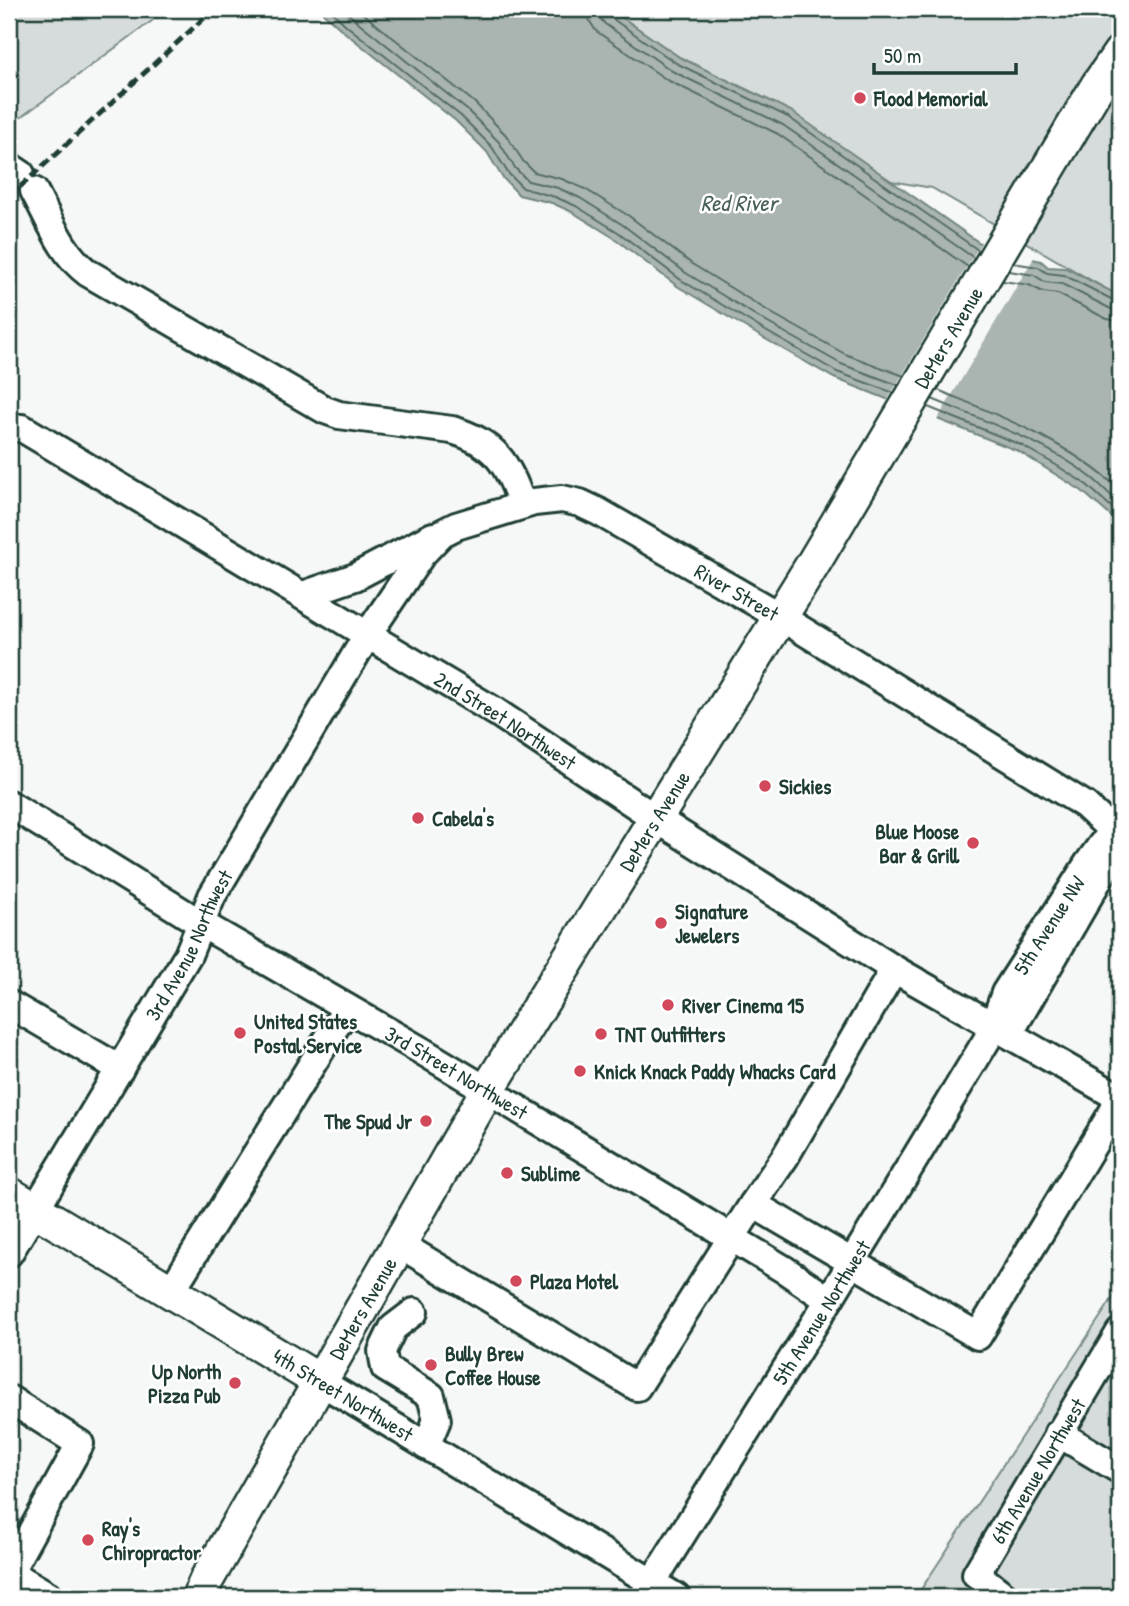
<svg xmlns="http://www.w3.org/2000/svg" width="1129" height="1606" font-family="'Patrick Hand',sans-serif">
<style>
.green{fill:#d6dcdb;stroke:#7a8c88;stroke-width:2}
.water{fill:#aab5b1;stroke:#72857f;stroke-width:2}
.pier{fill:#f6f7f7}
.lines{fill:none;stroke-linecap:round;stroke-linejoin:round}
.shore{stroke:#576d66;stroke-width:2}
.minor-casing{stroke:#1f3d34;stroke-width:32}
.major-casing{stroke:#1f3d34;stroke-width:38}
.minor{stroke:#fff;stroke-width:26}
.major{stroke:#fff;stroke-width:33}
.rail{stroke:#1f3d34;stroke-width:5;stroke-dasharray:10 5;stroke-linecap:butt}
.poi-dot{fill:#d1495b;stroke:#fff;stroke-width:2.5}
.labels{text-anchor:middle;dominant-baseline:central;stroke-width:5;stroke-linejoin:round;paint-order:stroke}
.poi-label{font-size:21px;font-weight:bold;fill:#1f3d34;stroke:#fff;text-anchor:start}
.street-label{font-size:21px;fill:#1f3d34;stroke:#fff}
.water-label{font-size:23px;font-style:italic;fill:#49615a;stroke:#fff}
</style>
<rect width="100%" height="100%" fill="#f6f7f7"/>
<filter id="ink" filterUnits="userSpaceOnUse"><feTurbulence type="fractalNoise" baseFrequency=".0143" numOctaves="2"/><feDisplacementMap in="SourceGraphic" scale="14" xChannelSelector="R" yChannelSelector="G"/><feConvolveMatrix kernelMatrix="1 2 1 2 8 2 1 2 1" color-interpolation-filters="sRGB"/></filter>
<g filter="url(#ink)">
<path class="green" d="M9 9H168L9 126Z
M610 9H1120V297L932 188 891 181 769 100 679 57Z
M1120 1287V1597H916Z"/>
<path class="water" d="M319 9H610L679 57 791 111 987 248 1041 261 1048 267 1066 268 1120 296V524L1082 491 1018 451 834 378 760 336 677 286 614 238 572 212 552 203 519 195 502 177 487 152 456 121 343 31Z"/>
<path class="pier" d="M982 241 1009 252 1035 256 936 422 887 401Z"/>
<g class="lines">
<path class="shore" d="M329 9 347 26 461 116 492 147 508 173 523 188 555 197 576 206 618 232 681 280 764 330 837 372 894 393
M342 9 467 110 499 142 515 168 528 181 558 188 580 198 623 225 686 273 768 323 841 364 898 385
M357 9 474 102 506 135 523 161 534 172 562 179 585 189 629 216 692 264 773 314 845 354 904 376
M588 9 589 20 596 31 667 80 778 134 968 267
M598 9 600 18 605 24 672 71 783 125 974 258
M607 9 610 17 676 63 788 117 978 250
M1013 263 1038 267 1047 273 1064 275 1115 301 1120 302
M1009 271 1034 275 1045 282 1062 284 1111 309 1120 311
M1003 281 1029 285 1043 292 1058 294 1107 319 1120 321
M938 390C1003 417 1068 442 1120 490
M932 399C985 421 1048 443 1092 478 1102 486 1111 496 1120 504
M928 407 1021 445 1056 465 1087 485 1120 515"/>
<defs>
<g id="minor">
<path d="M9 166 21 174"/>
<path d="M34 191C50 220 61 253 88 273L325 410 339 415 452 430C494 442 509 464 522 505"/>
<path id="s1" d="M9 428H22L496 712 655 818 894 969 1120 1098"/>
<path d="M303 595 355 577 433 536"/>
<path id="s2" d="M9 804 200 923 422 1051 785 1270 829 1300"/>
<path d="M9 1004 120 1069"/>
<path d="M1009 1034 1107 865 1120 855"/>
<path d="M753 1204 978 1336 1120 1100"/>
<path d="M399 1244 637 1387 753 1204 785 1157 894 969"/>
<path id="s3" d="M9 1253 188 955 212 896 368 634 422 554 442 533 456 526 534 502 562 499 580 503 599 512 779 616 1085 805 1115 833"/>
<path d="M171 1291 347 1008"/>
<path d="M414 1312 393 1328 382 1351 385 1368 431 1396 437 1420 426 1446"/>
<path d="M321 1382 676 1597"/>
<path d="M9 1399 80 1444 9 1573"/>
<path d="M1058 1433 1120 1470"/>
<path d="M9 1572 51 1597"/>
<path id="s4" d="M643 1597 826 1305 991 1033 1005 993 1089 862 1102 844 1120 832"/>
<path id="s5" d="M1006 1597 976 1574 1120 1332"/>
</g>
<g id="major">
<path d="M9 1194 321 1382"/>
<path id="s6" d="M199 1597 207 1579 487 1091 813 564 1098 85 1120 53"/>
</g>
</defs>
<use href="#minor" class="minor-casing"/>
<use href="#major" class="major-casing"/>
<use href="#minor" class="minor"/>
<use href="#major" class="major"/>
<path class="rail" d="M9 197 214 9"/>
</g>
</g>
<g class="poi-dot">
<circle cx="860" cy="98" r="7"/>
<circle cx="765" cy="786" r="7"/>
<circle cx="418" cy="818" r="7"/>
<circle cx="973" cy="843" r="7"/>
<circle cx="661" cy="923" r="7"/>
<circle cx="668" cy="1005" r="7"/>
<circle cx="240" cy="1033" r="7"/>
<circle cx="601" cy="1034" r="7"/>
<circle cx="580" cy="1071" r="7"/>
<circle cx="426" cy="1121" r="7"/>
<circle cx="507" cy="1173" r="7"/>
<circle cx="516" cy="1281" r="7"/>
<circle cx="431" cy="1365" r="7"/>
<circle cx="235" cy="1383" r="7"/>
<circle cx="88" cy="1540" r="7"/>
</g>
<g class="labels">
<g class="poi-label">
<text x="874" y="98">Flood Memorial</text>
<text x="779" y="786">Sickies</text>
<text x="432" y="818">Cabela's</text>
<text x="959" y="831" text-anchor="end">Blue Moose<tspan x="959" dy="24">Bar &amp; Grill</tspan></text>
<text x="675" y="911">Signature<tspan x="675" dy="24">Jewelers</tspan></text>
<text x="682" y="1005">River Cinema 15</text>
<text x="254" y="1021">United States<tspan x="254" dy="24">Postal Service</tspan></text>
<text x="615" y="1034">TNT Outfitters</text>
<text x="594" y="1071">Knick Knack Paddy Whacks Card</text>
<text x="412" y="1121" text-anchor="end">The Spud Jr</text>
<text x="521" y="1173">Sublime</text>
<text x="530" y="1281">Plaza Motel</text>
<text x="445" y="1353">Bully Brew<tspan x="445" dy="24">Coffee House</tspan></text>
<text x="221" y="1371" text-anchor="end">Up North<tspan x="221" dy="24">Pizza Pub</tspan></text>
<text x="102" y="1528">Ray's<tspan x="102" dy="24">Chiropractor</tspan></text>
</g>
<g class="street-label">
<text stroke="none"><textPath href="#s6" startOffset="1466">DeMers Avenue</textPath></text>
<text stroke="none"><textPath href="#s3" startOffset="1166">River Street</textPath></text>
<text stroke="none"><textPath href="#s1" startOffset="578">2nd Street Northwest</textPath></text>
<text stroke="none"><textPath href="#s6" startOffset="900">DeMers Avenue</textPath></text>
<text stroke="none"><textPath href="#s4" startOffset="786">5th Avenue NW</textPath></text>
<text stroke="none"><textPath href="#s3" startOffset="357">3rd Avenue Northwest</textPath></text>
<text stroke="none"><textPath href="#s2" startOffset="522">3rd Street Northwest</textPath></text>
<text stroke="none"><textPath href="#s6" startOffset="332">DeMers Avenue</textPath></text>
<text stroke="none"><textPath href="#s4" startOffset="336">5th Avenue Northwest</textPath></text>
<text transform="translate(343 1395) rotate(31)">4th Street Northwest</text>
<text stroke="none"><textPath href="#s5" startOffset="158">6th Avenue Northwest</textPath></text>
</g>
<g class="water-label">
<text x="739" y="202">Red River</text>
</g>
</g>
<rect width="1129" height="1606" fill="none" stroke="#fff" stroke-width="35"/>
<rect x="18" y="18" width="1094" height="1571" fill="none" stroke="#1f3d34" stroke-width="2.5" filter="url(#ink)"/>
<path d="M874 63v10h142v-10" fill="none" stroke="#1f3d34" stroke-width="3.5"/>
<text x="884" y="63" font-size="21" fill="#1f3d34" stroke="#ffffff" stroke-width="5" paint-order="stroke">50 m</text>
</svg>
